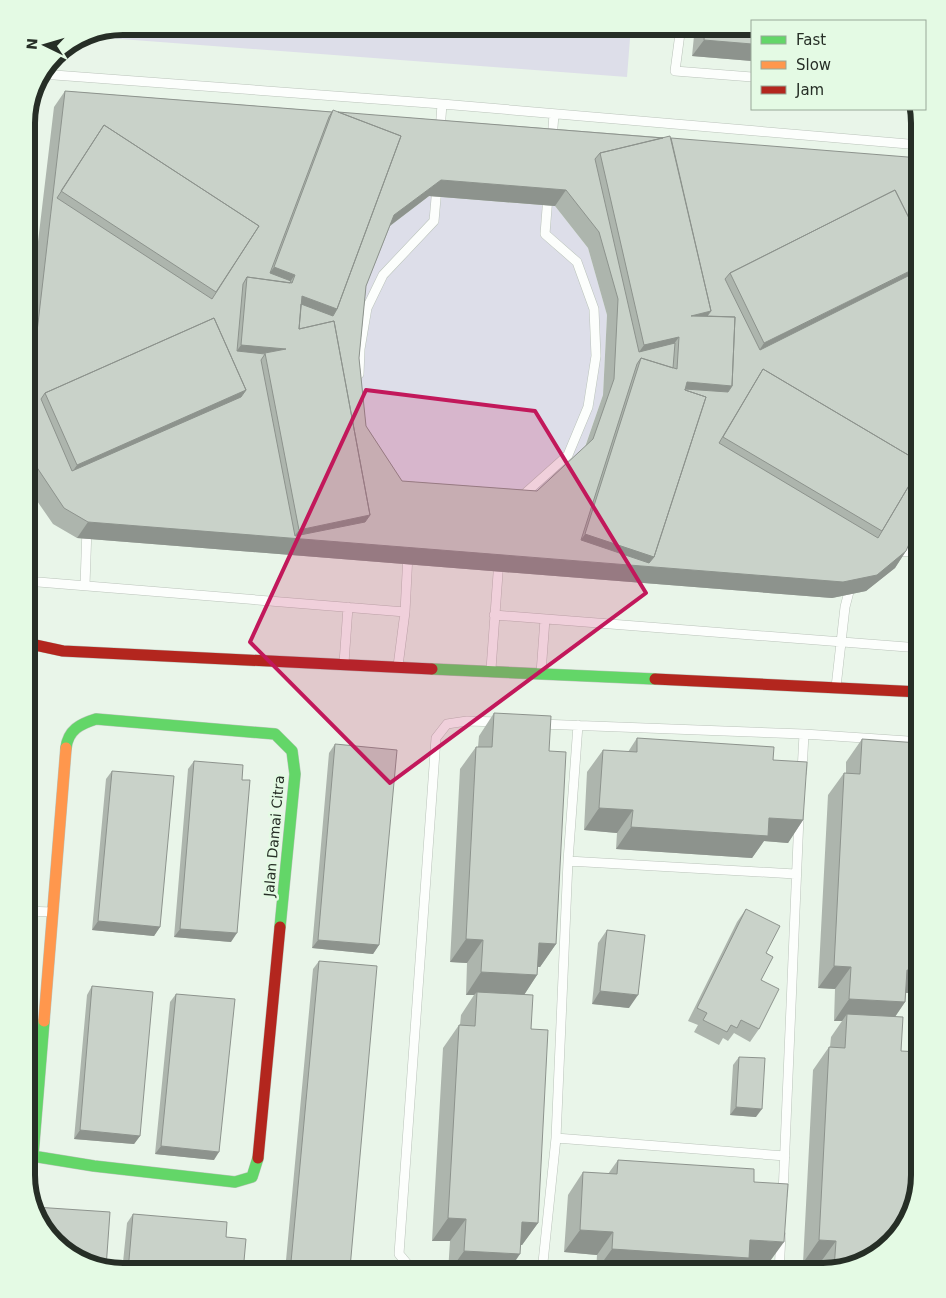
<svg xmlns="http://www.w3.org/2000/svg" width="946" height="1298" font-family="'DejaVu Sans',sans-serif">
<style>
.green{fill:#dddee9}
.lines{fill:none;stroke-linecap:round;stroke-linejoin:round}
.lane-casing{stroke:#bac3ba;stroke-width:10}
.fast-casing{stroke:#bac3ba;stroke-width:12}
.slow-casing{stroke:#bac3ba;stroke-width:12}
.jam-casing{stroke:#bac3ba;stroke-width:12}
.lane{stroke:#fcfefc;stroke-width:9}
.fast{stroke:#63d668;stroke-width:11}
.slow{stroke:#ff974d;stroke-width:11}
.jam{stroke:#b3261e;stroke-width:11}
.wall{fill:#adb5ad;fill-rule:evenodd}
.shaded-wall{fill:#8d938d}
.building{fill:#c9d2c9;stroke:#8d938d;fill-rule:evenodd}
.marked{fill:#c2185b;fill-opacity:0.2;stroke:#c2185b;stroke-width:4;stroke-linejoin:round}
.labels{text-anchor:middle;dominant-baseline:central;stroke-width:5;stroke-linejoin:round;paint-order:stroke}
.street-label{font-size:14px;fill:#262e26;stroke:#e4fae4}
.rim{fill:none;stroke:#262e26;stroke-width:6}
</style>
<rect width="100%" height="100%" fill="#e9f5e9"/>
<path class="green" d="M123 26H631L627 77 94 37Z
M429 196 555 206 588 248 607 315 603 395 582 455 526 507 391 497 355 442V302L383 231Z"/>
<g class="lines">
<defs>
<path id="lane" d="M681 26 675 71 752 77
M41 74 442 104 920 145
M440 131 442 104
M552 141 554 114
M359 374 360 349 367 308 383 275 434 221 437 187
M521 497 568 455 588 407 596 356 594 309 577 262 545 234 548 196
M895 552 920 551
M26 581 405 612
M85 585 87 528
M494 615 920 648
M344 663 348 607
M398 666 405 612 408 554
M491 669 499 560
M541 673 545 619
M836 687 845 607 851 584
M540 724 804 734 908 741 920 752
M802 772 804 734
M568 861 795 874
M26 911 52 912
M917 1062 920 1030
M556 1138 785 1156
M909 1172 920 1173
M783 1194 799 817
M414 1272 399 1254 436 738 447 724 467 721 499 722
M542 1272 556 1138 568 861 578 725
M779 1272 781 1235"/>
<path id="fast" d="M432 669 655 679
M66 748C68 730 80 724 96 719L275 734 292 751 295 774 280 927
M26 1155 94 1166 235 1182 252 1177 258 1158
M33 1155 44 1021"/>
<path id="slow" d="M44 1021 66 748"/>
<path id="jam" d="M26 643 63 651 432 669
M655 679 920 692
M258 1158 280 927"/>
</defs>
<use href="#lane" class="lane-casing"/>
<use href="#fast" class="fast-casing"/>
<use href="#slow" class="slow-casing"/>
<use href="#jam" class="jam-casing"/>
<use href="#lane" class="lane"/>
<use href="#fast" class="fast"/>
<use href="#slow" class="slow"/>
<use href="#jam" class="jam"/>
</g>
<path class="wall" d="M695 26H752V61L692 56Z
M65 91 671 138 906 551 895 568 866 591 832 598 77 538 53 524 26 485V343L54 107ZM429 196 555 206 588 248 607 315 603 395 585 447 537 491 402 481 366 426 359 358 366 286 390 226Z
M494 713 549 751 556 944 540 967H538L537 975 524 995 531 1029 538 1223 522 1245H521L508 1272H448L450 1241H432L443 1048 459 1025H460L461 1015 474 995H466L467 963 450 962 460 769 476 747H478L479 736Z
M637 738 773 760 803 820 788 843 764 841 752 858 616 849 617 833 584 830 587 772 603 750 628 752Z
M862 739 917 777H920V976L908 993H906L905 1002 895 1017 872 1259 824 1272H820V1263H803L813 1070 829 1047H830L831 1037 842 1021H834L835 989 818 988 828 795 844 773H846V762Z
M335 744 379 945 373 954 312 948 329 753Z
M194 761 231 942 174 937 188 769Z
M112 771 160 927 154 936 92 930 106 779Z
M746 909 766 953 761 980 759 1029 750 1042 734 1033 728 1041 723 1038 719 1045 694 1032 698 1025 688 1021 737 922Z
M607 930 629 1008 592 1004 598 943Z
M319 961 350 1268 285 1271 313 969Z
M92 986 140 1136 134 1144 74 1139 87 995Z
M176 994 214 1160 155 1154 170 1002Z
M739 1057 756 1117 730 1115 733 1065Z
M618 1160 754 1182 768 1264 745 1263 596 1271 597 1255 564 1252 568 1195 583 1172 608 1174Z
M133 1214 226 1237 243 1272H122L127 1223Z"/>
<path class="shaded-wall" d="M704 40 752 44V61L692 56Z
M441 180 566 190 555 206 429 196 383 231 394 215Z
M920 266V276L749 366 764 343Z
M274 267 295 275 285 289 261 286Z
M302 296 337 309 318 344 265 353 227 365 241 345 296 322Z
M711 311 703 323 679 337 663 359 641 358 628 368 644 345 691 316Z
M687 382 732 386 717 408 680 396Z
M246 390 230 413 61 488 77 465Z
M370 515 570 556 585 534 906 551 895 568 866 591 832 598 77 538 88 522 293 538 299 530Z
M599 808 633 810 617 833 584 830Z
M769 818 803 820 788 843 764 841 752 858 616 849 631 827Z
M98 921 160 927 154 936 92 930Z
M180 929 237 933 231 942 174 937Z
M466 939 483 940 467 963 450 962Z
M318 940 379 945 373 954 312 948Z
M539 943 556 944 540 967 523 966Z
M834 966 851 967 835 989 818 988Z
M907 970H920V976L908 993 891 992Z
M481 972 537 975 522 998 477 992 474 995H466Z
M600 991 638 995 629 1008 592 1004Z
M849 999 905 1002 890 1024 847 1014 842 1021H834Z
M736 1107 762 1109 756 1117 730 1115Z
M80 1130 140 1136 134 1144 74 1139Z
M161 1146 219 1152 214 1160 155 1154Z
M448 1218 466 1219 450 1241H432Z
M522 1222 538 1223 522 1245 506 1244Z
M580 1230 613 1232 597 1255 564 1252Z
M750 1240 784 1242 768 1264 745 1263 739 1272 596 1271 612 1249Z
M819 1240 836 1241 820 1263H803Z
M464 1251 520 1254 508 1272H449Z
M291 1262 350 1268 347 1272H294L285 1271Z"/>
<path class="building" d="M705 26H752V44L704 40Z
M65 91 332 112 329 117 270 273 291 281 290 283 247 277 243 284 237 351 265 354 261 360 295 536 365 522 370 515 334 321 299 329 301 304 333 316 337 309 401 136 338 112 663 138 600 153 595 159 639 352 675 343 673 368 641 358 637 364 581 540 649 563 654 557 706 397 685 390V389L728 392 732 386 735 317 707 316 711 311 671 138 920 158V240L895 190 730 273 725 279 760 350 920 270V462L763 369 719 443 878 538 920 467V519L906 551 877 575 843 582 88 522 64 508 36 466 32 432 35 349ZM104 125 259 226 212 299 57 198ZM441 180 566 190 599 232 618 299 614 379 593 439 537 491 402 481 366 426 359 358 366 286 394 215ZM214 318 246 390 241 397 72 471 41 399 45 393Z
M333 110 401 136 337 309 302 296 299 329 334 321 370 515 299 530 265 353 286 349 241 345 247 277 292 283 295 275 274 267Z
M104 125 259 226 216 292 61 191Z
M670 136 711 311 691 316 735 317 732 386 687 382 685 390 706 397 654 557 585 534 641 358 677 369 679 337 644 345 600 153Z
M895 190 920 240V266L764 343 730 273Z
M214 318 246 390 77 465 45 393Z
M763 369 920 462V467L882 531 723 437Z
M494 713 551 716 549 751 566 752 556 944 539 943 537 975 481 972 483 940 466 939 476 747H492Z
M26 725 34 726 26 812Z
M637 738 774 747 773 760 807 762 803 820 769 818 768 836 631 827 633 810 599 808 603 750 637 752Z
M862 739 919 743 917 777H920V970H907L905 1002 849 999 851 967 834 966 844 773 860 774Z
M335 744 397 750 379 945 318 940Z
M194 761 243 765 242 780H250L237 933 180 929Z
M112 771 174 776 160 927 98 921Z
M746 909 780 926 766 953 773 957 761 980 779 989 759 1029 741 1020 737 1028 731 1025 727 1032 703 1020 707 1013 697 1008Z
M607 930 645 935 638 995 600 991Z
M319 961 377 966 350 1268 291 1262Z
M92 986 153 992 140 1136 80 1130Z
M477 992 533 995 531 1029 548 1030 538 1223 522 1222 520 1254 464 1251 466 1219 448 1218 459 1025 475 1026Z
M176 994 235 999 219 1152 161 1146Z
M847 1014 903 1017 901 1051 919 1052 910 1212 907 1223 872 1259 834 1269 836 1241 819 1240 829 1047 845 1048Z
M739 1057 765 1058 762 1109 736 1107Z
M618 1160 754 1169V1182L788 1184 784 1242 750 1240 749 1258 612 1249 613 1232 580 1230 583 1172 617 1174Z
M35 1207 110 1212 106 1268 74 1259 39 1224Z
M133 1214 227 1222 226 1237 246 1239 243 1272 128 1271Z"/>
<path class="marked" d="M366 390 535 411 646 593 390 783 250 642Z"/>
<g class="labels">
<g class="street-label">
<text transform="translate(274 836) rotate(-85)">Jalan Damai Citra</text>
</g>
</g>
<path d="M0 0H946V1298H0ZM123 35H823A88 88 0 0 1 911 123V1175A88 88 0 0 1 823 1263H123A88 88 0 0 1 35 1175V123A88 88 0 0 1 123 35Z" fill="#e4fae4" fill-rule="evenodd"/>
<path class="rim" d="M123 35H823A88 88 0 0 1 911 123V1175A88 88 0 0 1 823 1263H123A88 88 0 0 1 35 1175V123A88 88 0 0 1 123 35Z"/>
<rect x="751" y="20" width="175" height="90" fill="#e4fae4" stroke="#98a898"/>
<rect x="761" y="36" width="25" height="8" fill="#63d668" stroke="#98a898"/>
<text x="796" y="45" font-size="15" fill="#262e26">Fast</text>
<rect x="761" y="61" width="25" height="8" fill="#ff974d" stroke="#98a898"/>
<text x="796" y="70" font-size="15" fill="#262e26">Slow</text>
<rect x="761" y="86" width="25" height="8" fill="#b3261e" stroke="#98a898"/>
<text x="796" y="95" font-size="15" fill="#262e26">Jam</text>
<g transform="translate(45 45) rotate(275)" stroke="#e4fae4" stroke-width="4" paint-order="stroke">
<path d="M0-4L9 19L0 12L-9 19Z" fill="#262e26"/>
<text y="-8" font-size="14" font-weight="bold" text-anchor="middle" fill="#262e26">N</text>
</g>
</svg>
